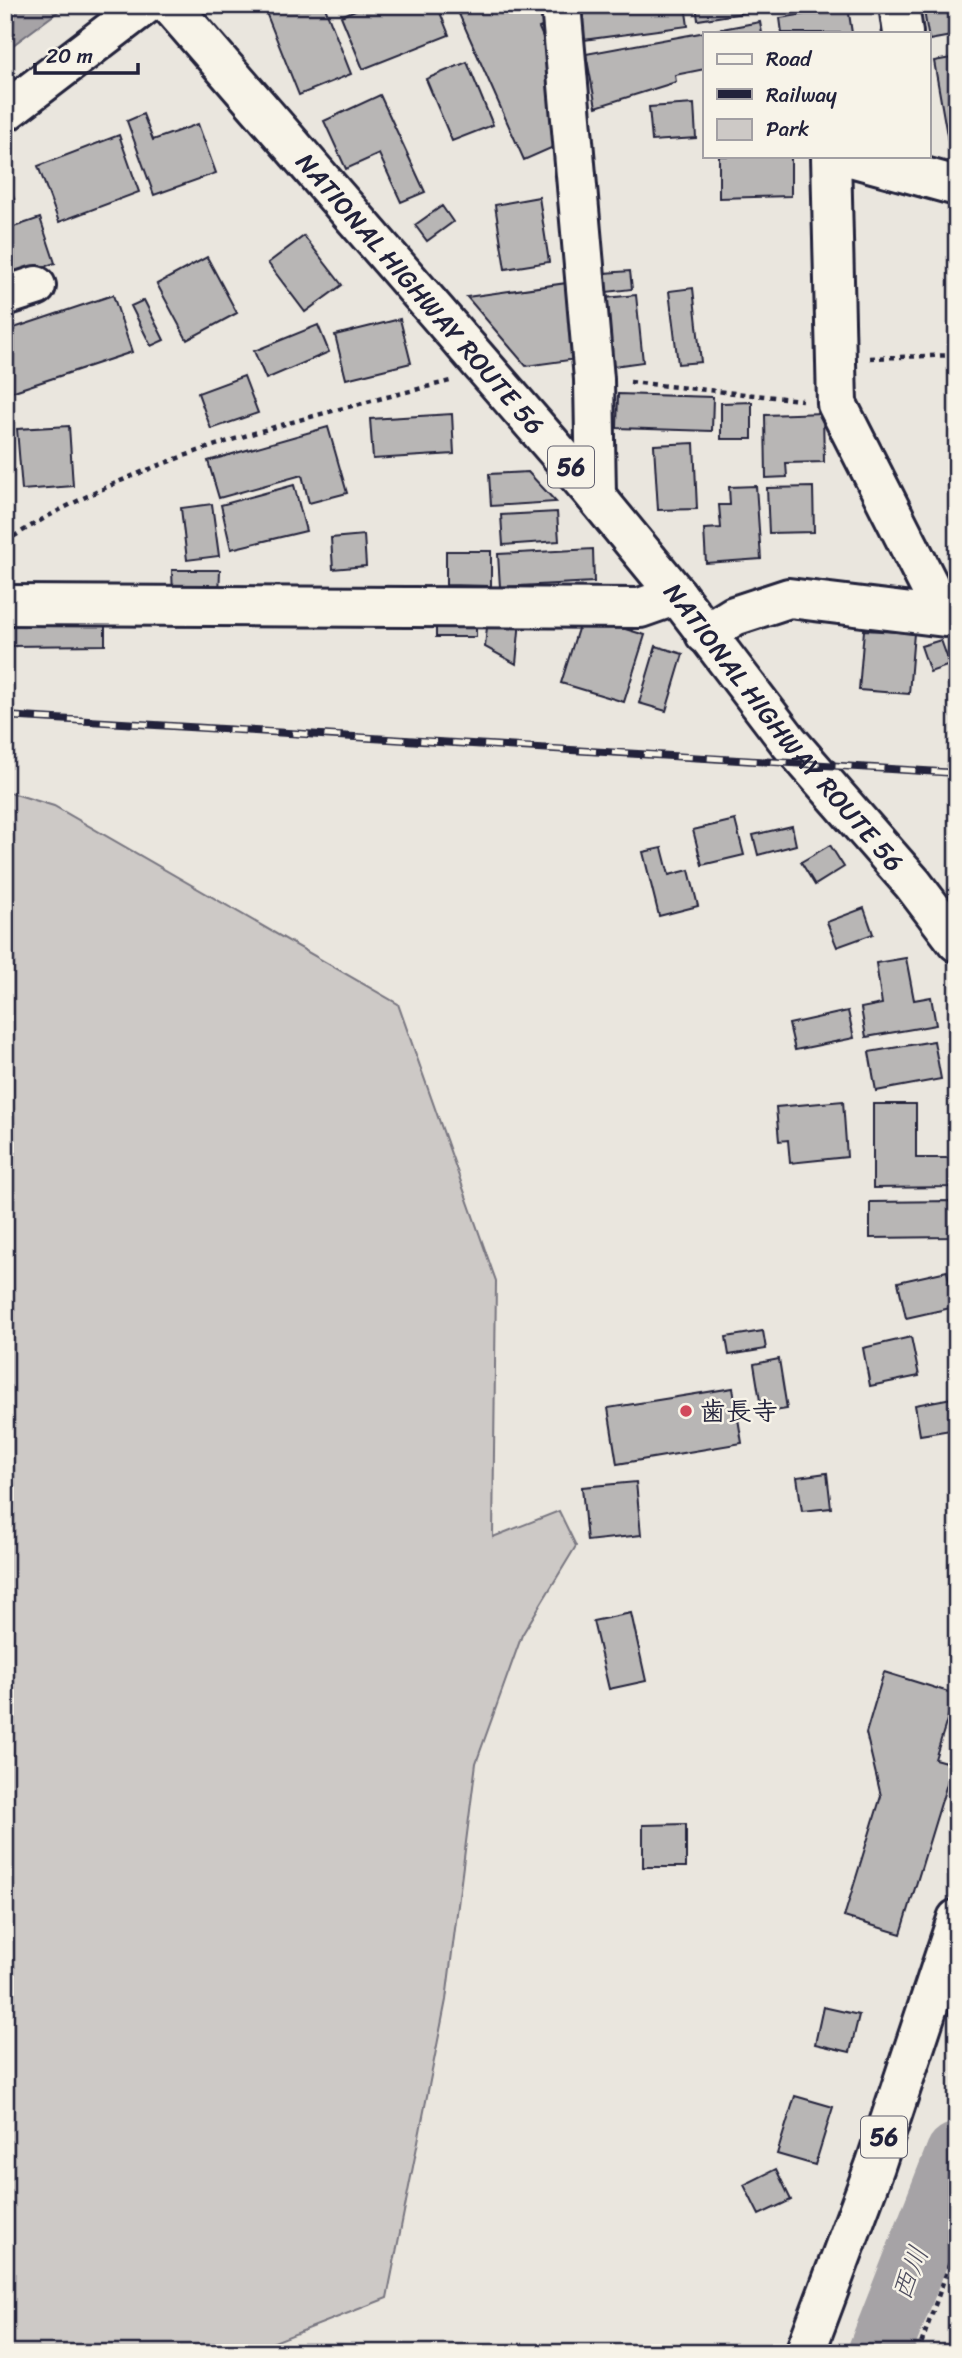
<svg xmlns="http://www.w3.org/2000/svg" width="962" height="2358" font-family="Sriracha,'Klee One',sans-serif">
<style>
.green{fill:#cdc9c6;stroke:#787680;stroke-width:2}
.water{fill:#a6a3a6;stroke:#716f7b;stroke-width:2}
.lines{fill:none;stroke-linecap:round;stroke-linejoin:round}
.river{stroke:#a6a3a6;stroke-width:63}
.building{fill:#b8b6b5;stroke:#22223b;stroke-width:2}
.minor-casing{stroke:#22223b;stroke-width:44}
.highway-casing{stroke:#22223b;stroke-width:44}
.path{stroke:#22223b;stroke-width:4.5;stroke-dasharray:5 5;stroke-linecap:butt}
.minor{stroke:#f7f3e8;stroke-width:38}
.highway{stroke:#f7f3e8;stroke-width:38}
.rail-casing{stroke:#22223b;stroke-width:8}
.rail{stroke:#f7f3e8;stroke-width:5;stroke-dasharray:16;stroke-linecap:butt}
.poi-dot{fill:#d1495b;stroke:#f7f3e8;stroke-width:2.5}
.labels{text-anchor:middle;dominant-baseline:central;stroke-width:5;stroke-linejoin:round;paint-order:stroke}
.shield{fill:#f7f3e8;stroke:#62616f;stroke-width:2}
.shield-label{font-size:24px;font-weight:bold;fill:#22223b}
.street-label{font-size:26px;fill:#22223b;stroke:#f7f3e8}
.poi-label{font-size:26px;font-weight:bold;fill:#22223b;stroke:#f7f3e8;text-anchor:start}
.water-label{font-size:28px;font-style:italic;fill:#504f60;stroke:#f7f3e8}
</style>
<rect width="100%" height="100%" fill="#eae6de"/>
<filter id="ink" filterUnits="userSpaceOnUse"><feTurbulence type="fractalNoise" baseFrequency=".0143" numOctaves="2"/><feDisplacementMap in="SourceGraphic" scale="14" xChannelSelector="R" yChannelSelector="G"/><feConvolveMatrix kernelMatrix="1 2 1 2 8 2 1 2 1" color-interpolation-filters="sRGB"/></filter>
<g filter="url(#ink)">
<path class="green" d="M5 791 54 806 398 1004 496 1281 493 1537 559 1511 576 1546 522 1635 476 1763 446 2000 387 2298 246 2353H5Z"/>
<path class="water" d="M5 5H67L5 51Z"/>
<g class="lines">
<path class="river" d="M879 2353 957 2154"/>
</g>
<path class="building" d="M263 5H324L351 74 299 95Z
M367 5H437L449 35 363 69 341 16Z
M455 5H543L551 23 539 28 553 60 550 101 567 141 524 160Z
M579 5H685L688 26 583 40Z
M696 5H755L756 11 698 20Z
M923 5H957V35L929 40Z
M848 7 852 33H782L780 18Z
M760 22 762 33H705V69L675 75 676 82 596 107 586 54Z
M957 57V139L948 141 934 61Z
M467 62 493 125 452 141 426 79Z
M380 95 425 192 401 202 379 154 346 169 324 121Z
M694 104 696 138 652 141 649 107Z
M143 114 153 140 198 124 216 173 154 195 127 121Z
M119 135 139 192 59 222 38 166Z
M719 156H791V196L719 198Z
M5 174 15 202 5 206Z
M539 197 549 262 505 269 495 205Z
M442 206 453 222 427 241 415 225Z
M40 218 55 263 7 279 5 230Z
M304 236 342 285 305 312 268 263Z
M207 257 237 313 187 340 157 284Z
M630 271 632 289 607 292 604 273Z
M574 282 584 358 526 366 467 297Z
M693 288 701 362 678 364 669 291Z
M113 295 132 352 5 394V331Z
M636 295 643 362 613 366 605 298Z
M144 300 164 340 151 346 131 306Z
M400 319 411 363 346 379 335 335Z
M318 325 329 352 266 379 254 351Z
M244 376 258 413 211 429 198 393Z
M618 394 713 397 712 431 617 428Z
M752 402V439H721V403Z
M823 413 824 462 786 463 787 477 766 478 765 415Z
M452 414 454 454 373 459 370 419Z
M69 426 73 486 22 490 17 429Z
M328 427 347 493 309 503 302 475 219 498 208 461Z
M694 443 697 509 658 510 654 445Z
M957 464V485L949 468Z
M528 472 556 502 491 506 489 474Z
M294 485 306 531 231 549 221 505Z
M756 486 761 559 706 563 704 529 721 528 719 505H730L729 487Z
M813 487 814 532 769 533 767 488Z
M212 504 219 556 187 560 181 508Z
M557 512 559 541 503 545 501 515Z
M364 535 366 566 333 569 331 538Z
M593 549 594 582 500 587 498 554Z
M446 551H491V586L446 585Z
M172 570H220L219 594 173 595Z
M436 616 476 617V637H436Z
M582 616 645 635 624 702 561 683Z
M488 617 520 620 516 664 485 647Z
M105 621V645L9 646V622Z
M864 630 914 633 909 694 859 690Z
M941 640 950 665 930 672 921 646Z
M656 646 683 654 666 711 639 703Z
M735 820 744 855 702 865 693 830Z
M792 826 796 845 758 855 753 835Z
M830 845 844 867 815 885 801 862Z
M662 848 669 875 689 870 698 906 659 916 643 852Z
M864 908 873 934 837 947 827 922Z
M906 958 914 1000 931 997 936 1025 866 1037 861 1008 882 1004 876 963Z
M848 1011 854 1038 795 1050 789 1024Z
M934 1041 941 1079 876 1091 869 1052Z
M957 1071V1117L951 1072Z
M843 1101 847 1157 790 1163 788 1140 779 1141 776 1107Z
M873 1104H916V1158H956V1187L873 1188Z
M954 1201 953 1237 870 1238V1202Z
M947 1271 955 1307 906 1318 898 1282Z
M763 1331 766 1349 729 1355 726 1337Z
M911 1337 919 1376 870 1386 863 1348Z
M779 1359 787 1409 762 1413 754 1364Z
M733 1388 742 1443 617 1464 608 1408Z
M957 1397V1429L920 1435 915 1405Z
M827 1473 831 1508 802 1511 797 1477Z
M636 1482 641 1535 587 1541 582 1487Z
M631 1613 646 1681 609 1689 593 1621Z
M884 1672 955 1694 935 1759 953 1764 901 1934 844 1917 881 1796 866 1733Z
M686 1824V1867H643V1825Z
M823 2007 859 2015 850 2052 815 2044Z
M795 2096 833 2107 815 2165 777 2154Z
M776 2169 791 2200 759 2215 744 2185Z"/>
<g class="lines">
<defs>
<path id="minor" d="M561 5 594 379 596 496
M899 5 903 33
M5 112 145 5
M831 156 837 404 945 617
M847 156 957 186
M5 296 36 286
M5 605 640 608 677 595
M705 634 734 616 789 598 945 617"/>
<g id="highway">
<path id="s1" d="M170 5 589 488 677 595 789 742 913 884 957 942"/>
<path d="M805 2353 875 2166 957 1919"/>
</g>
</defs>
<use href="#minor" class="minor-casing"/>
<use href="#highway" class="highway-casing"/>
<path class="path" d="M870 358 957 355
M630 382 802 400
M5 542C140 455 297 420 450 381
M918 2353 957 2243"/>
<use href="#minor" class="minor"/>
<use href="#highway" class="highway"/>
<defs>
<path id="rail" d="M5 716 957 773"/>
</defs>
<use href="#rail" class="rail-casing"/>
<use href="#rail" class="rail"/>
</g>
</g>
<circle class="poi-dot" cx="686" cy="1411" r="7"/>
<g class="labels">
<g class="shield">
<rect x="548" y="446.5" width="46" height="41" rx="5"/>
<rect x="861" y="2116.5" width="46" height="41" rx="5"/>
</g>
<g class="shield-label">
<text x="571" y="467">56</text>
<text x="884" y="2137">56</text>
</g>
<g class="street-label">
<text stroke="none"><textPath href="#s1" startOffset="382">NATIONAL HIGHWAY ROUTE 56</textPath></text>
<text stroke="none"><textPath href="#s1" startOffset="948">NATIONAL HIGHWAY ROUTE 56</textPath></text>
</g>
<g class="poi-label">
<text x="700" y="1411">歯長寺</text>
</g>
<g class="water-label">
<text transform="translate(910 2273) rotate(-69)">西川</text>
</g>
</g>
<rect width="962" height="2358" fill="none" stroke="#f7f3e8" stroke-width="28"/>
<rect x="14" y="14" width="934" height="2330" fill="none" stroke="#22223b" stroke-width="2.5" filter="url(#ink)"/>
<rect x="703" y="32" width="228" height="126" fill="#f7f3e8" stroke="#a29fa3" stroke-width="2"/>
<rect x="717" y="54" width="35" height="10" fill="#f7f3e8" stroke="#a29fa3" stroke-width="2"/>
<text x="766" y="66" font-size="21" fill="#22223b">Road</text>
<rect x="717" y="89" width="35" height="10" fill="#22223b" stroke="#a29fa3" stroke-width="2"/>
<text x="766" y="102" font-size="21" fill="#22223b">Railway</text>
<rect x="717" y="119" width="35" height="21" fill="#cdc9c6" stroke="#a29fa3" stroke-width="2"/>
<text x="766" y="136" font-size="21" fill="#22223b">Park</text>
<path d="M35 63v10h103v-10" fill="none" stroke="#22223b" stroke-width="3.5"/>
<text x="46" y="63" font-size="21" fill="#22223b" stroke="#f7f3e8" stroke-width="5" paint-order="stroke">20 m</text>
</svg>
